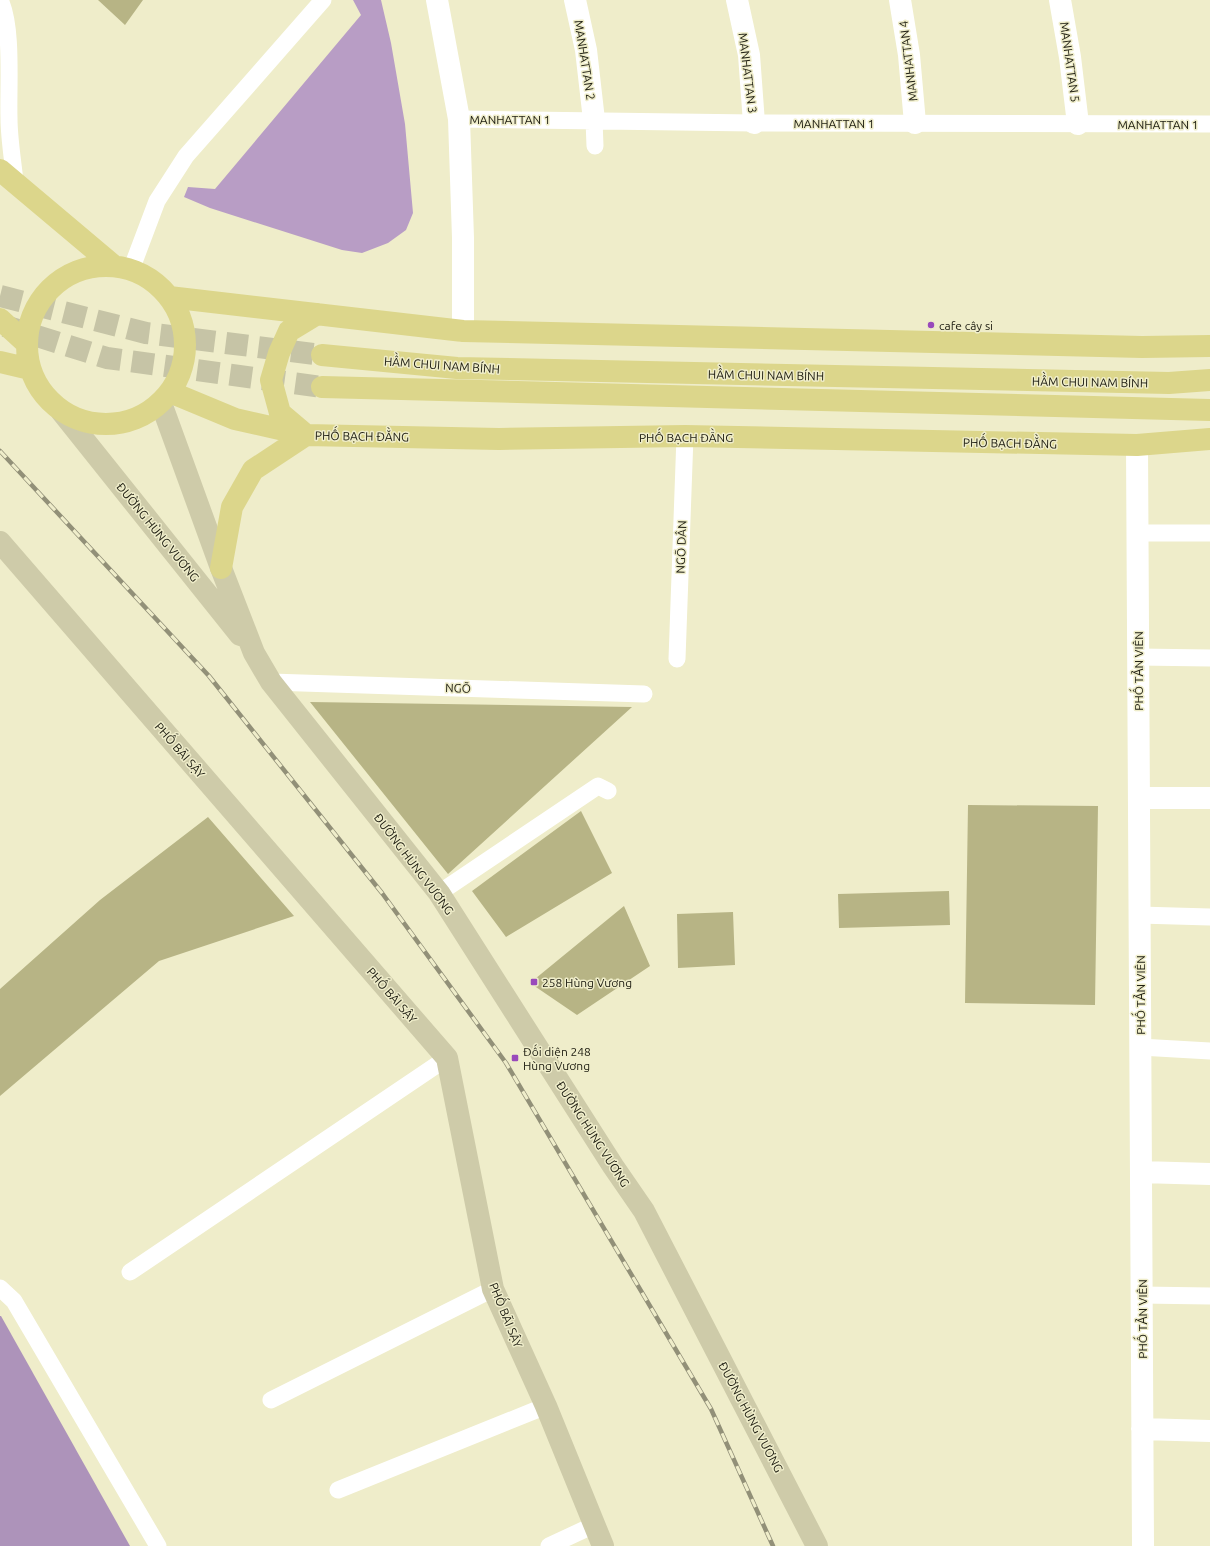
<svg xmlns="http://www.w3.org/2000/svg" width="1210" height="1546" font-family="Ubuntu,sans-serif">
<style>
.forest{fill:#b89dc5}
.water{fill:#ad93ba}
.building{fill:#b7b485}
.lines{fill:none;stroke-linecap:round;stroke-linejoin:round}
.primary-tunnel{stroke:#c6c4a6;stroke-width:22;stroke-dasharray:22 11;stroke-linecap:butt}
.lane{stroke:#fff;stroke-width:17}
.street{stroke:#fff;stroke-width:22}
.secondary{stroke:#cecba9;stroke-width:22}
.primary{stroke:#dcd68b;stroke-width:22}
.rail-casing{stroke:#929078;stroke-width:4.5}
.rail{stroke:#efedca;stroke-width:3;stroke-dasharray:9;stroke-linecap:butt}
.poi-dot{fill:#994abb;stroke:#efedca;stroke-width:1.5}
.labels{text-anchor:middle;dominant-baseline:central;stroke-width:3;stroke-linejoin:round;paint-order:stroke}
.street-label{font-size:12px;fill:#212014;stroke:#efedca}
.poi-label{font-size:12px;fill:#212014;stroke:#efedca;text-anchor:start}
</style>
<rect width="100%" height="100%" fill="#efedca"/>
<path class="forest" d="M353 0H381L391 43 405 124 413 213 406 230 388 243 362 253 342 250 210 208 184 197 188 187 215 189 361 15Z"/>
<path class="water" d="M0 1316H1L130 1546H0Z"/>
<path class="building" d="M98 0H143L125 25Z
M310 702 632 707 448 874Z
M968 805 1098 806 1095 1005 965 1003Z
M581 811 612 873 506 937 472 891Z
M208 817 294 916 159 961 0 1096V989L100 900Z
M949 891 950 925 839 928 838 894Z
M624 906 650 966 577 1015 530 983Z
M733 912 735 965 678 968 677 914Z"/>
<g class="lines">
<path class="primary-tunnel" d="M0 296 146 333 322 355
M5 326 107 358 322 387"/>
<path class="lane" d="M0 0C13 27 8 87 9 118 9 139 13 161 15 182
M459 119 754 123 1210 124
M594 120 595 146
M131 270 157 201 186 156 323 0
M1137 533H1210
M1138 657 1210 658
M677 659 685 436
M271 682 644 694
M439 893 598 786 608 791
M1139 915 1210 917
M1140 1047 1210 1051
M130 1272 447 1058
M0 1288 14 1301 158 1546
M1141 1295 1210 1296
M271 1400 493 1289
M338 1490 546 1406
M549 1546 594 1525"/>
<path class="street" d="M437 0 459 119 463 238V331
M575 0 586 50 594 120
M737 0 749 55 754 123
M900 0 909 55 915 123
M1060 0 1070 57 1078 124
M1137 445 1143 1546
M1139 798H1210
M1141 1172 1210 1174
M1142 1429 1210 1431"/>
<path class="secondary" d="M161 403 221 568 254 653 271 682 439 893 613 1166 644 1211 817 1546
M61 411 240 635
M0 542 447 1058 493 1289 546 1406 603 1546"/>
<path class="primary" d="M0 170 114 266
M27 345a79 79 0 1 1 158 0a79 79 0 1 1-158 0Z
M169 297 463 331 1142 347 1210 346
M0 319 26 343
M322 355 457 368 1169 383 1210 380
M0 362 30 369
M322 387 1210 410
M170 392 235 419 306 435 499 439 685 436 1137 445 1210 439
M221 568 232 507 253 470 306 435 280 413 271 380 279 353 289 331 317 314"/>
<defs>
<path id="rail" d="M0 451 209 676 382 893 506 1063 711 1409 773 1546"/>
</defs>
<use href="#rail" class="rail-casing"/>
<use href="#rail" class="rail"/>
</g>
<g class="poi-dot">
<circle cx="931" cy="325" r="4"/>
<rect x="530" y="978" width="8" height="8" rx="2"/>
<rect x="511" y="1054" width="8" height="8" rx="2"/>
</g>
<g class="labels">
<g class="street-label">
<text transform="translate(585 60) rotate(81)">MANHATTAN 2</text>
<text transform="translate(908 61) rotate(-97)">MANHATTAN 4</text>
<text transform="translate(1070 62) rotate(82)">MANHATTAN 5</text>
<text transform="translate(748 73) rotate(83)">MANHATTAN 3</text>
<text x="510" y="119">MANHATTAN 1</text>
<text x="834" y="123">MANHATTAN 1</text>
<text x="1158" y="124">MANHATTAN 1</text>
<text transform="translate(442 365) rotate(4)">HẦM CHUI NAM BÍNH</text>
<text transform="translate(766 375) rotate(1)">HẦM CHUI NAM BÍNH</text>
<text transform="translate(1090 382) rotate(1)">HẦM CHUI NAM BÍNH</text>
<text transform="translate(362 436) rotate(1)">PHỐ BẠCH ĐẰNG</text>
<text x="686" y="437">PHỐ BẠCH ĐẰNG</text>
<text transform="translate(1010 443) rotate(1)">PHỐ BẠCH ĐẰNG</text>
<text transform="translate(158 532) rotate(51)">ĐƯỜNG HÙNG VƯƠNG</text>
<text transform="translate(681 547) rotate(-88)">NGÕ DÂN</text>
<text transform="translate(1138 671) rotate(-90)">PHỐ TẢN VIÊN</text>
<text transform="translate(458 688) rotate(2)">NGÕ</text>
<text transform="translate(180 750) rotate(49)">PHỐ BÃI SẬY</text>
<text transform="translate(414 864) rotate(53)">ĐƯỜNG HÙNG VƯƠNG</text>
<text transform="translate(392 995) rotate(49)">PHỐ BÃI SẬY</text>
<text transform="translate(1140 995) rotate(-90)">PHỐ TẢN VIÊN</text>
<text transform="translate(593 1134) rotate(57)">ĐƯỜNG HÙNG VƯƠNG</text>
<text transform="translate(506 1315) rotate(68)">PHỐ BÃI SẬY</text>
<text transform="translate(1142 1319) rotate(-90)">PHỐ TẢN VIÊN</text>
<text transform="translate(751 1417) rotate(62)">ĐƯỜNG HÙNG VƯƠNG</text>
</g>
<g class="poi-label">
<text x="939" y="325">cafe cây si</text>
<text x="542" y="982">258 Hùng Vương</text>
<text x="523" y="1051">Đối diện 248<tspan x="523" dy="14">Hùng Vương</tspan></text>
</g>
</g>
</svg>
